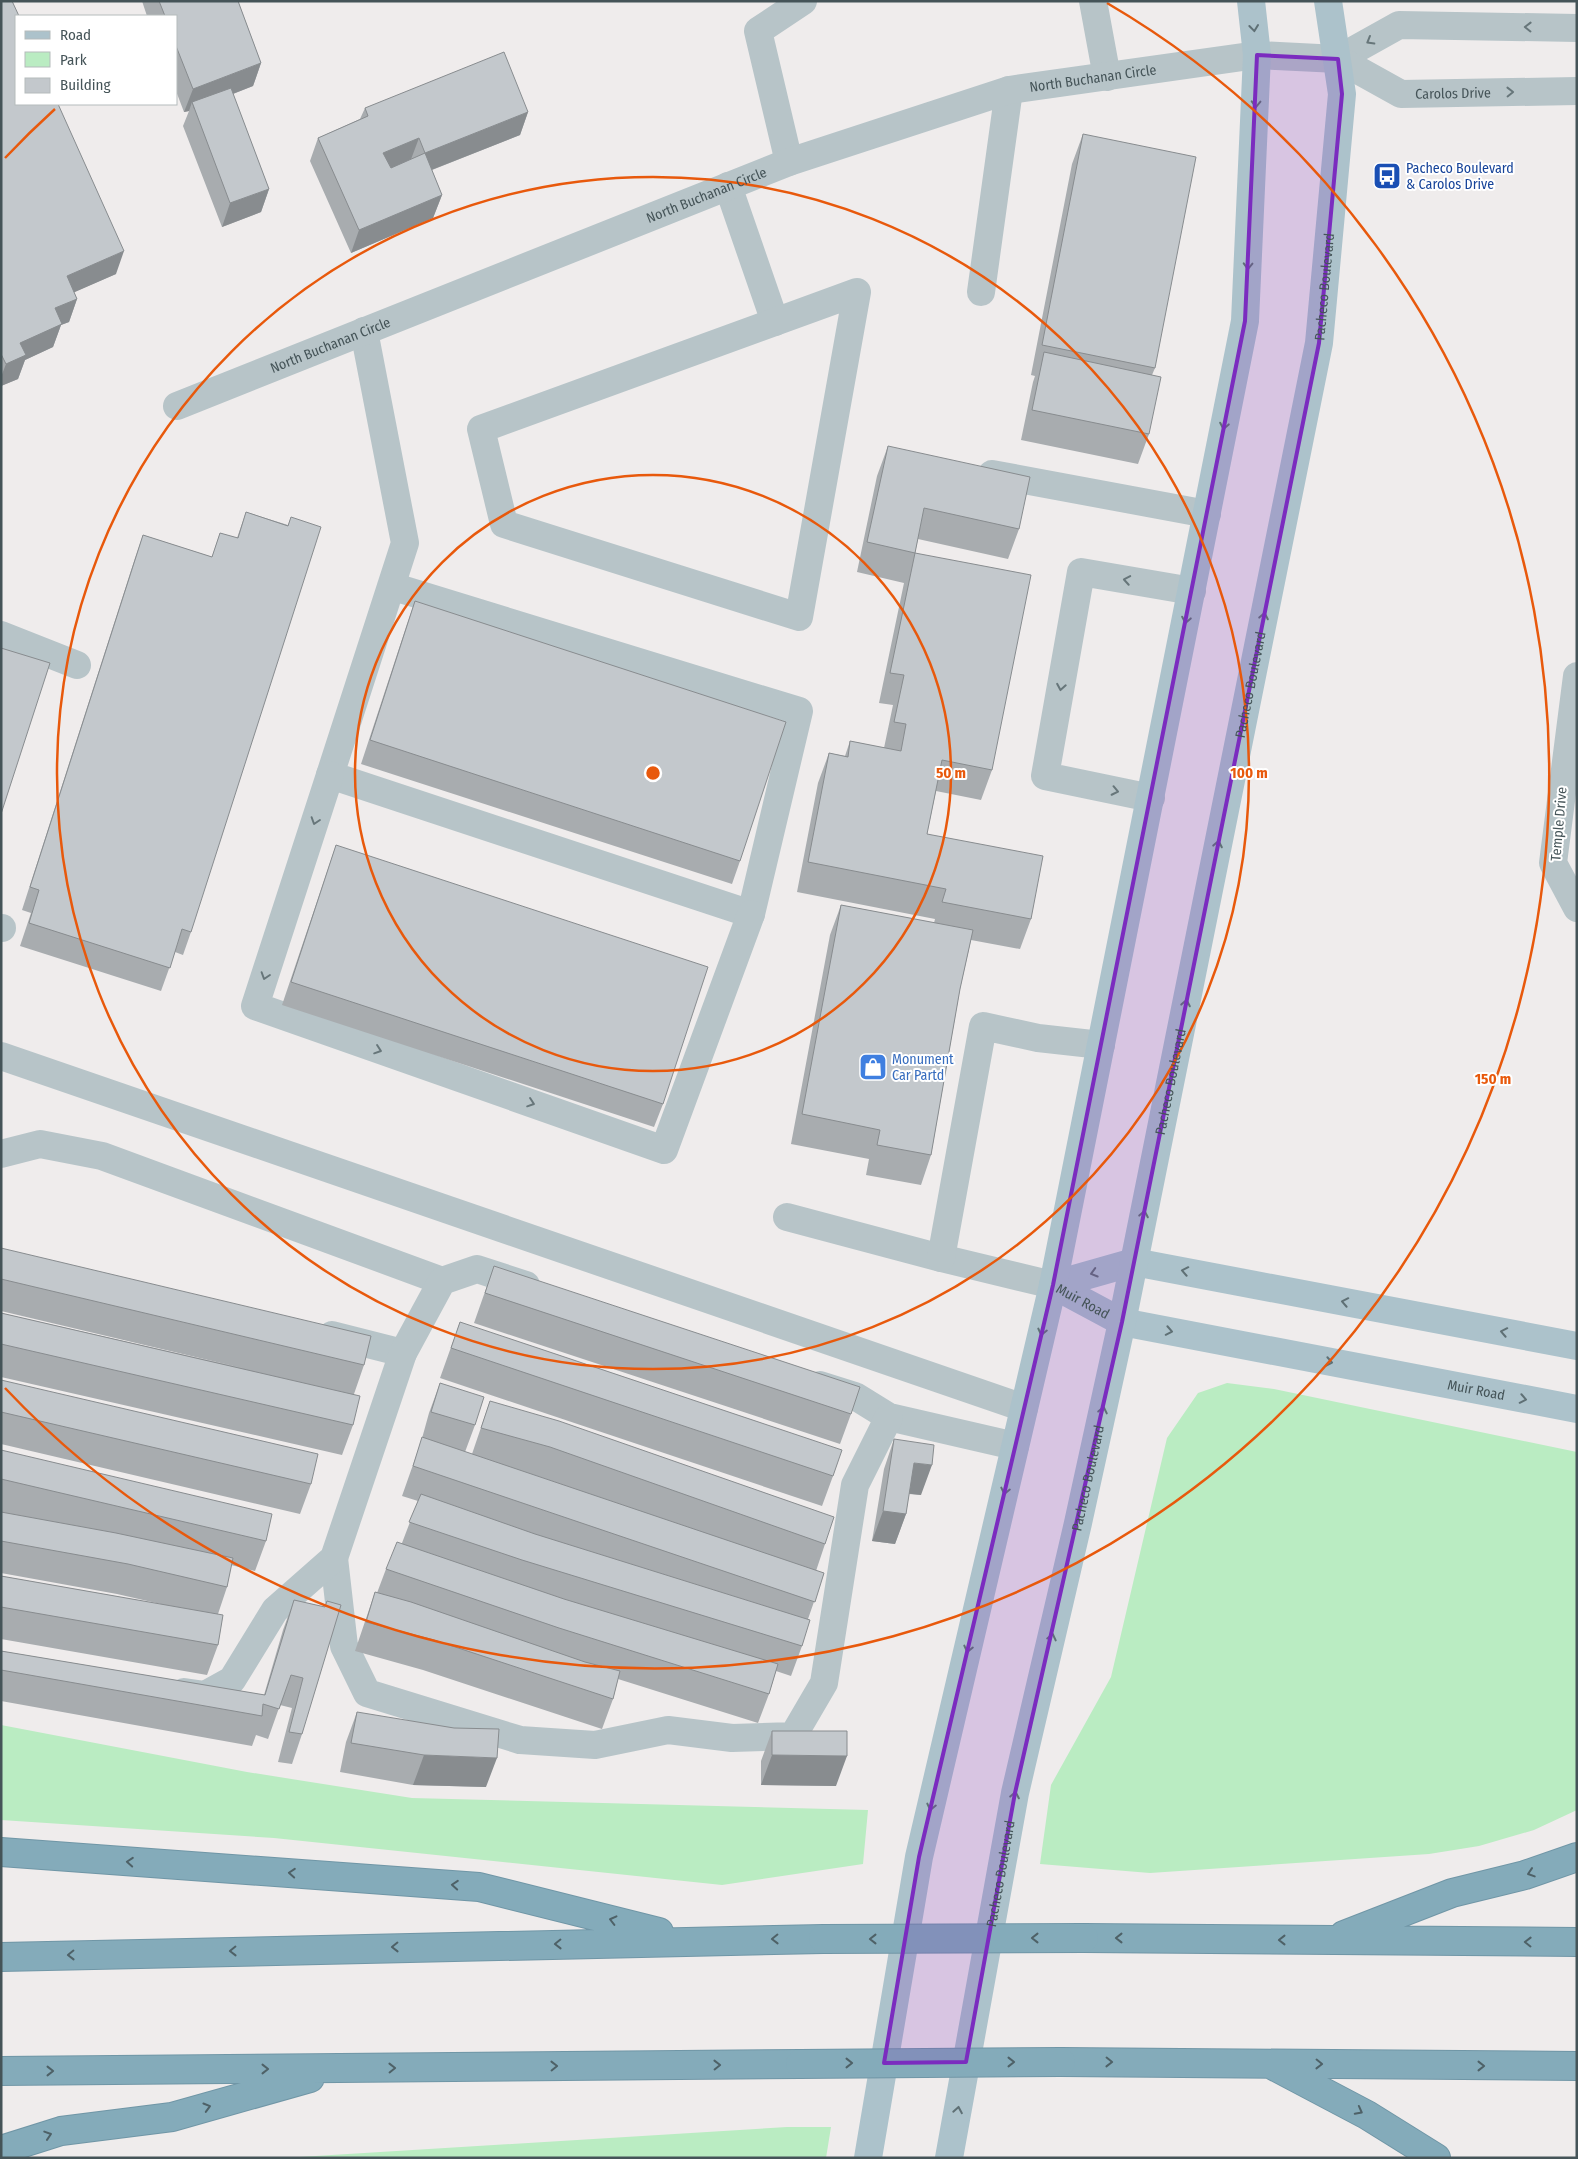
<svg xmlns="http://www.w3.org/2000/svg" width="1578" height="2159" font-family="'Fira Sans Condensed',sans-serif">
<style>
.green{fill:#baecc2}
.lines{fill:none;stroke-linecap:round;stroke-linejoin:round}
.highway-casing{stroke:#7096a6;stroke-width:30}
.minor{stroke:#b7c4c8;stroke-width:28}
.major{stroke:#acc2cb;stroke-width:28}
.highway{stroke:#84abba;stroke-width:28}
.highway-bridge-casing{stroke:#7096a6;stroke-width:30;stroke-linecap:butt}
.highway-bridge{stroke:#84abba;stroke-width:28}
.wall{fill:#a8acaf}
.shaded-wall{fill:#888c8f}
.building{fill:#c3c8cc;stroke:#888c8f}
.oneway{stroke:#67767a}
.oneway2{stroke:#5f7075}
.oneway3{stroke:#4e6167}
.marked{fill:#7b2cbf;fill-opacity:0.2;stroke:#7b2cbf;stroke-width:4;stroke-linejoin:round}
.ring{fill:none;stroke:#e8590c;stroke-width:2.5}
.labels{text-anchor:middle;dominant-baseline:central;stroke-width:4;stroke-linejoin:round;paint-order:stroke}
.street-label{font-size:14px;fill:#455458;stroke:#fff}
.transit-label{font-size:14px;fill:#164399;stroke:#fff;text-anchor:start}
.shop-label{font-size:14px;fill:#366cbe;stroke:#fff;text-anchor:start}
.centre{fill:#e8590c;stroke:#fff;stroke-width:2.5}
.ring-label{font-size:15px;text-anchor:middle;font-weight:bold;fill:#e8590c;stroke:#fff;stroke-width:4;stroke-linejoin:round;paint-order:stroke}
</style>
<rect width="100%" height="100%" fill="#efecec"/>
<path class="green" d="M1227 1383 1274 1389 1577 1452V1810L1534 1830 1479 1846 1429 1854 1150 1873 1040 1864 1051 1785 1111 1677 1167 1438 1198 1393Z
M1 1725 247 1772 412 1798 868 1810 863 1864 722 1885 274 1838 1 1820Z
M787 2127H831L826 2158H283Z"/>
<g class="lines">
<defs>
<path id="highway" d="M1 1852 479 1887 659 1932
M1344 1935 1452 1893 1525 1875 1577 1857
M1084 1938 1577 1942
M1 1957 823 1939
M1061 2062 1577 2066
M1274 2066 1367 2115 1436 2158
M1 2071 800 2064
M1 2150 61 2131 172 2117 310 2078"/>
</defs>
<use href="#highway" class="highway-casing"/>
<g class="minor">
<path d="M1093 1 1107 77"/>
<path d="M1338 59 1399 25 1577 28"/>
<path d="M789 162 758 31 803 1"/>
<path d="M728 186 775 322"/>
<path d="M857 292 799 617 504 524 481 429Z"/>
<path d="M981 292 1009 90"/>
<path d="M364 331 405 543 330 775 751 914 799 711 391 586"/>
<path id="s1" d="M177 406 789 162 1009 90 1257 55 1338 59 1401 94 1577 91"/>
<path d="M992 474 1207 514"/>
<path d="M1 635 77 665"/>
<path d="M1577 676 1553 863 1577 908"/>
<path d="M330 775 255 1006 664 1150 751 914"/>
<path d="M1151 798 1045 776 1081 572 1192 591"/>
<path d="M1 928H2"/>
<path d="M1 1056 1024 1408"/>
<path d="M1 1154 40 1144 102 1156 442 1281"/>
<path d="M787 1217 941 1258 1053 1285"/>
<path d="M941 1258 983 1026 1038 1038 1101 1045"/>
<path d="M332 1335 403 1353"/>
<path d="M820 1385 855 1396 889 1417 1015 1446"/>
<path d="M334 1558 344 1646 367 1693 520 1740 595 1745 668 1730 732 1738 793 1736 824 1683 855 1485 889 1417"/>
<path d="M184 1692 205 1695 232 1680 275 1610 334 1558 403 1353 442 1281 477 1269 526 1285"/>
</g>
<g class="major">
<path id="s2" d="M1053 1285 1122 1322 1577 1409"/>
<path d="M1053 1285 1134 1262 1577 1346"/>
<path d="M868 2158 919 1857 1053 1285 1245 321 1257 55 1251 1"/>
<path id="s3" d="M949 2158 1015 1793 1078 1523 1122 1322 1319 343 1342 94 1328 1"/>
</g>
<use href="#highway" class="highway"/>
<defs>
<path id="highway-bridge" d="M823 1939 1084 1938
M800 2064 1061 2062"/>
</defs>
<use href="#highway-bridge" class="highway-bridge-casing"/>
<use href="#highway-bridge" class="highway-bridge"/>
</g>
<path class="wall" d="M1 1 116 274 74 292 77 299 69 322 61 325 53 347 25 360 18 379 1 386Z
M142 1H238L261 63 253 86 233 94 269 189 261 212 222 227 183 126 189 111 184 112 176 91V16H147Z
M365 108 528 112 520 135 432 170 442 195 433 218 351 253 310 161 318 138 360 119Z
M1083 134 1155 368 1152 375 1149 434 1138 464 1021 440 1033 382 1035 376 1031 375 1072 164Z
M888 446 1019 529 1008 559 918 539 915 553 992 770 981 800 936 791 927 834 1031 919 1020 949 971 940 960 989 931 1155 921 1185 866 1175 869 1159 791 1144 830 935 841 905 934 923 935 919 797 892 818 783 829 753 845 756 850 741 884 748 893 705 879 703 904 583 857 572 877 476Z
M246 512 288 525 291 517 191 932 183 955 175 952 161 991 20 946 31 913 22 910 135 558 143 535 212 557 220 533 237 538Z
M415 601 740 861 732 884 361 764 407 624Z
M336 845 663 1104 654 1127 282 1005Z
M1 1248 364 1365 354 1394 353 1425 342 1455 1 1377V1313L246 1369 1 1311Z
M494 1266 851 1414 840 1444 474 1323Z
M460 1322 833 1476 822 1506 440 1378Z
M1 1380 311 1484 300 1514 1 1444Z
M440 1383 475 1425 465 1452 472 1454 490 1401 825 1544 816 1571 824 1573 808 1619 802 1646 791 1676 776 1671 769 1694 758 1723 618 1679 613 1699 602 1729 423 1670 355 1651 375 1592 377 1593 386 1569 402 1543 418 1501 402 1496 421 1442 429 1413Z
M894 1439 921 1495 909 1494 906 1514 895 1544 872 1541 884 1469Z
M1 1450 266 1541 255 1571 231 1565 227 1587 218 1614V1645L207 1675 1 1639V1576L165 1605 117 1594 1 1573V1512L18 1516 1 1512Z
M294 1600 324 1607 302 1734 292 1764 278 1762 292 1708 280 1705 268 1739 256 1735 252 1746 1 1701V1651L264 1695 283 1630Z
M357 1712 486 1787 413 1785 340 1772 346 1742Z
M772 1731 836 1786 761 1785V1761Z"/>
<path class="shaded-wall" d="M261 63 253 86 194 109 192 102 189 111 184 112 193 89Z
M528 112 520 135 416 176 425 153Z
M419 138 410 162 374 176 383 153Z
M269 189 261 212 222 227 230 203Z
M442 195 433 218 351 253 359 230Z
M124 251 116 274 59 299 67 276Z
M77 299 69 322 61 325 53 347 25 360 18 379 1 386V377L6 364 20 343 55 308Z
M914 1463 932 1465 921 1495 903 1493Z
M883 1511 906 1514 895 1544 872 1541Z
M424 1755 497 1758 486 1787 413 1785Z
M772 1755 847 1756 836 1786 761 1785Z"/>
<path class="building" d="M1 1H12L19 16H16V104H58L124 251 67 276 77 299 55 308 62 324 20 343 26 355 6 364 1 354Z
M159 1H238L261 63 193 89 176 46V16H165Z
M504 52 528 112 425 153 419 138 383 153 391 168 425 153 442 195 359 230 318 138 368 116 365 108Z
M231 88 269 189 230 203 192 102Z
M1083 134 1196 157 1155 368 1042 345Z
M1044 352 1161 377 1149 434 1032 410Z
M888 446 1030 477 1019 529 924 508 915 553 867 542Z
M246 512 288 526 291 517 321 527 191 932 182 929 170 968 29 923 39 890 30 887 143 535 212 557 220 533 238 538Z
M915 553 1031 575 992 770 942 760 927 834 1043 856 1031 919 942 902 946 889 808 862 829 753 848 757 850 741 901 751 906 724 894 722 904 675 890 673Z
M415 601 786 722 740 861 370 740Z
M1 648 50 663 1 814Z
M336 845 708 967 663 1104 291 982Z
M841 905 973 930 960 989 931 1155 877 1145 880 1130 802 1114Z
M1 1248 371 1336 364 1365 1 1279Z
M494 1266 860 1387 851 1414 485 1293Z
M1 1313 360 1396 353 1425 1 1344Z
M460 1322 842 1450 833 1476 451 1348Z
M1 1380 318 1454 311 1484 1 1412Z
M440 1383 484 1397 475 1425 431 1412Z
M490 1401 559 1421 834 1517 825 1544 550 1447 481 1428Z
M422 1437 824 1573 815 1602 413 1466Z
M894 1439 934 1445 932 1465 914 1463 906 1514 883 1511Z
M1 1450 272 1514 266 1541 1 1479Z
M421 1494 535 1534 810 1620 802 1646 522 1560 409 1522Z
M1 1512 116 1533 233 1558 227 1587 128 1564 1 1541Z
M397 1542 564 1599 778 1664 769 1694 559 1628 386 1569Z
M1 1576 223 1615 218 1645 1 1607Z
M375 1592 411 1602 585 1662 620 1671 613 1699 434 1640 366 1622Z
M294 1600 325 1607 327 1601 341 1605 302 1734 289 1732 303 1678 291 1675 279 1709 263 1704 262 1716 1 1670V1651L265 1695Z
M357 1712 454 1728 499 1729 497 1758 424 1755 351 1743Z
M772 1731H847V1756L772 1755Z"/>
<defs><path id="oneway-chevron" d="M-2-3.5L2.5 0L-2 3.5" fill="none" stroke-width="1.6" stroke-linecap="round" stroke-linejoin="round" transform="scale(1.25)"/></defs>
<g class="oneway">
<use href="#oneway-chevron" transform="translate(1528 27) rotate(-179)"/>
<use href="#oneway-chevron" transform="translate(1370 41) rotate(150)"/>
<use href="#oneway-chevron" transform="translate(1510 92) rotate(-1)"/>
<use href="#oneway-chevron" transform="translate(1127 580) rotate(-170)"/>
<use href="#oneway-chevron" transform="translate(1061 687) rotate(100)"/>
<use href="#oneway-chevron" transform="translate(1115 791) rotate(12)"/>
<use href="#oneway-chevron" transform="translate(315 821) rotate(108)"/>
<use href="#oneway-chevron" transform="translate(265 976) rotate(108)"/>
<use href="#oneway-chevron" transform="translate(378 1050) rotate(19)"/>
<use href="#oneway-chevron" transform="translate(531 1103) rotate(19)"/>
</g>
<g class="oneway2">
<use href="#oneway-chevron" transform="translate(1254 28) rotate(83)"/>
<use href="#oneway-chevron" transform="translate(1256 104) rotate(92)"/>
<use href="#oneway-chevron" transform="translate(1248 266) rotate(92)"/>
<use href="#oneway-chevron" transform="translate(1224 426) rotate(101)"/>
<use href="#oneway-chevron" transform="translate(1264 616) rotate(-79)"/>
<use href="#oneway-chevron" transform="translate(1186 620) rotate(101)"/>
<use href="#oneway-chevron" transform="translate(1218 844) rotate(-79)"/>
<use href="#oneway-chevron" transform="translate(1186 1003) rotate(-79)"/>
<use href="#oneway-chevron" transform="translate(1144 1214) rotate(-79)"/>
<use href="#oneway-chevron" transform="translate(1185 1271) rotate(-169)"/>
<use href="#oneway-chevron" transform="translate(1094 1273) rotate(164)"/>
<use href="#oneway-chevron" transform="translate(1345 1302) rotate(-169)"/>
<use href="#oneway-chevron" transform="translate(1169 1331) rotate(11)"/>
<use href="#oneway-chevron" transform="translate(1042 1332) rotate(103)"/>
<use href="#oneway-chevron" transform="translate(1504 1332) rotate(-169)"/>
<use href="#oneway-chevron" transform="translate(1329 1362) rotate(11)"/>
<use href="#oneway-chevron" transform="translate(1523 1399) rotate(11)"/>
<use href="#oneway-chevron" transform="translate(1103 1410) rotate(-78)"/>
<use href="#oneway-chevron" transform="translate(1005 1491) rotate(103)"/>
<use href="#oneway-chevron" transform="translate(1052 1637) rotate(-77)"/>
<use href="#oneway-chevron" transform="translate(968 1649) rotate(103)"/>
<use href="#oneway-chevron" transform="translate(1015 1795) rotate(-79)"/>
<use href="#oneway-chevron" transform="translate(931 1807) rotate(103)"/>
<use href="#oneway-chevron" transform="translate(958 2110) rotate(-80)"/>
</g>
<g class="oneway3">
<use href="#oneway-chevron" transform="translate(130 1862) rotate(-176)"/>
<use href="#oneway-chevron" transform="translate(292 1873) rotate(-176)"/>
<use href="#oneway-chevron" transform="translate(1531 1873) rotate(162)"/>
<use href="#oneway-chevron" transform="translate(455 1885) rotate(-176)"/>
<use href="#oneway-chevron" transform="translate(613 1920) rotate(-166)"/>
<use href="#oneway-chevron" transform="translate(1035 1938) rotate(180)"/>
<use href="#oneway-chevron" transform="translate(1119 1938) rotate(-180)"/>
<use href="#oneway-chevron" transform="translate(775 1939) rotate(179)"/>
<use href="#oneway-chevron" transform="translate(873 1939) rotate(180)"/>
<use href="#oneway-chevron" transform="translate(1282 1940) rotate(-180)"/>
<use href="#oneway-chevron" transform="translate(1528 1942) rotate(-179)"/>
<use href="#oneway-chevron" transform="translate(558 1944) rotate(179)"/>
<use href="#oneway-chevron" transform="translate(395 1947) rotate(179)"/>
<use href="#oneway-chevron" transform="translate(233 1951) rotate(179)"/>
<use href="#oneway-chevron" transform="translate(71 1955) rotate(179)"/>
<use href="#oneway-chevron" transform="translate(1011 2062)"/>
<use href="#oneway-chevron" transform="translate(1109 2062) rotate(1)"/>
<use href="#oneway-chevron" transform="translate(849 2063)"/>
<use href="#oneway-chevron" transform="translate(1319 2064) rotate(1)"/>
<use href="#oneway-chevron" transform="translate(717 2065) rotate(-1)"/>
<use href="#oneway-chevron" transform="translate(554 2066) rotate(-1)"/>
<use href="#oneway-chevron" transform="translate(1481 2066)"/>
<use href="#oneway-chevron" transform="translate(392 2068) rotate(-1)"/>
<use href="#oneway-chevron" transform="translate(265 2069)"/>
<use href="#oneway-chevron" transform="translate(50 2071)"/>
<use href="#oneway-chevron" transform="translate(207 2107) rotate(-16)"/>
<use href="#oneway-chevron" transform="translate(1359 2111) rotate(28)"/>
<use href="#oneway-chevron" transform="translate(48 2135) rotate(-18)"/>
</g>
<path class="marked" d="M1257 55 1338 59 1342 94 1319 343 1122 1322 1015 1793 966 2062 884 2063 919 1857 1053 1285 1245 321Z"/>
<g class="ring">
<circle cx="653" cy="773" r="298"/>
<circle cx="653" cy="773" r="596"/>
<path d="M5 158A894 894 0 0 1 55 109M1107 3A894 894 0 1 1 5 1388"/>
</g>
<defs>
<symbol id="bus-square" viewBox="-11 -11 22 22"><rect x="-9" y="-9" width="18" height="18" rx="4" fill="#1a4fb4" stroke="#fff"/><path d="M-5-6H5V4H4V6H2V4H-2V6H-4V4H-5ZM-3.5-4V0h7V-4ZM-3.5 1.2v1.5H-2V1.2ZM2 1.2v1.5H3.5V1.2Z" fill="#fff"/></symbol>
<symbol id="shop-square" viewBox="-11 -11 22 22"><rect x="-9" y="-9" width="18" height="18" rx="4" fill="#3f7fe0" stroke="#fff"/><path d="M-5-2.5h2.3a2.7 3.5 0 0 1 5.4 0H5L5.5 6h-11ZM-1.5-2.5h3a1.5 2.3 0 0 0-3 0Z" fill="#fff"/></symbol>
</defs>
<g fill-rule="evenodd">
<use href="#bus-square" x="1371" y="160" width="32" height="32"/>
<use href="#shop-square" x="857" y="1051" width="32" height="32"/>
</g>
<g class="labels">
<g class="street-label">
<text stroke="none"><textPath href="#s1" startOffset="975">North Buchanan Circle</textPath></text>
<text stroke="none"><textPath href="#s1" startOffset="1346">Carolos Drive</textPath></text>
<text stroke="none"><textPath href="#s1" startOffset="570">North Buchanan Circle</textPath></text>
<text stroke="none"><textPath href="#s3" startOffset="1909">Pacheco Boulevard</textPath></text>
<text stroke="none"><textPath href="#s1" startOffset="165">North Buchanan Circle</textPath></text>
<text stroke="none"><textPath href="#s3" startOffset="1504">Pacheco Boulevard</textPath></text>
<text transform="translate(1559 824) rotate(-85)">Temple Drive</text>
<text stroke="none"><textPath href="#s3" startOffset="1099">Pacheco Boulevard</textPath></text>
<text stroke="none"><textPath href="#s2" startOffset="34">Muir Road</textPath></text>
<text stroke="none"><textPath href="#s2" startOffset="439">Muir Road</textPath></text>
<text stroke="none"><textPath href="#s3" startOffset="694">Pacheco Boulevard</textPath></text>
<text stroke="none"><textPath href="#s3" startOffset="289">Pacheco Boulevard</textPath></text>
</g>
<g class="transit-label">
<text x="1406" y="168">Pacheco Boulevard<tspan x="1406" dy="16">&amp; Carolos Drive</tspan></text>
</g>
<g class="shop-label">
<text x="892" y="1059">Monument<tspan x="892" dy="16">Car Partd</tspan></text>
</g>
</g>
<circle cx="653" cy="773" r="8" class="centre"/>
<g class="ring-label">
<text x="951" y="778">50 m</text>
<text x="1249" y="778">100 m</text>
<text x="1493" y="1084">150 m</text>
</g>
<rect width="1578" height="2159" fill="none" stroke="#455458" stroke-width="5"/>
<rect x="15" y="15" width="162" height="90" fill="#ffffff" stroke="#b5bbbc"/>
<rect x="25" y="31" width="25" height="8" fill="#acc2cb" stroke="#b5bbbc"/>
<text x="60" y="40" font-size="15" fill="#455458">Road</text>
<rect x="25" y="52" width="25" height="15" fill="#baecc2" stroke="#b5bbbc"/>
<text x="60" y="65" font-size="15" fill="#455458">Park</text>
<rect x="25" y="78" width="25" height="15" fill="#c3c8cc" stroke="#b5bbbc"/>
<text x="60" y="90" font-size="15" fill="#455458">Building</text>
</svg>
